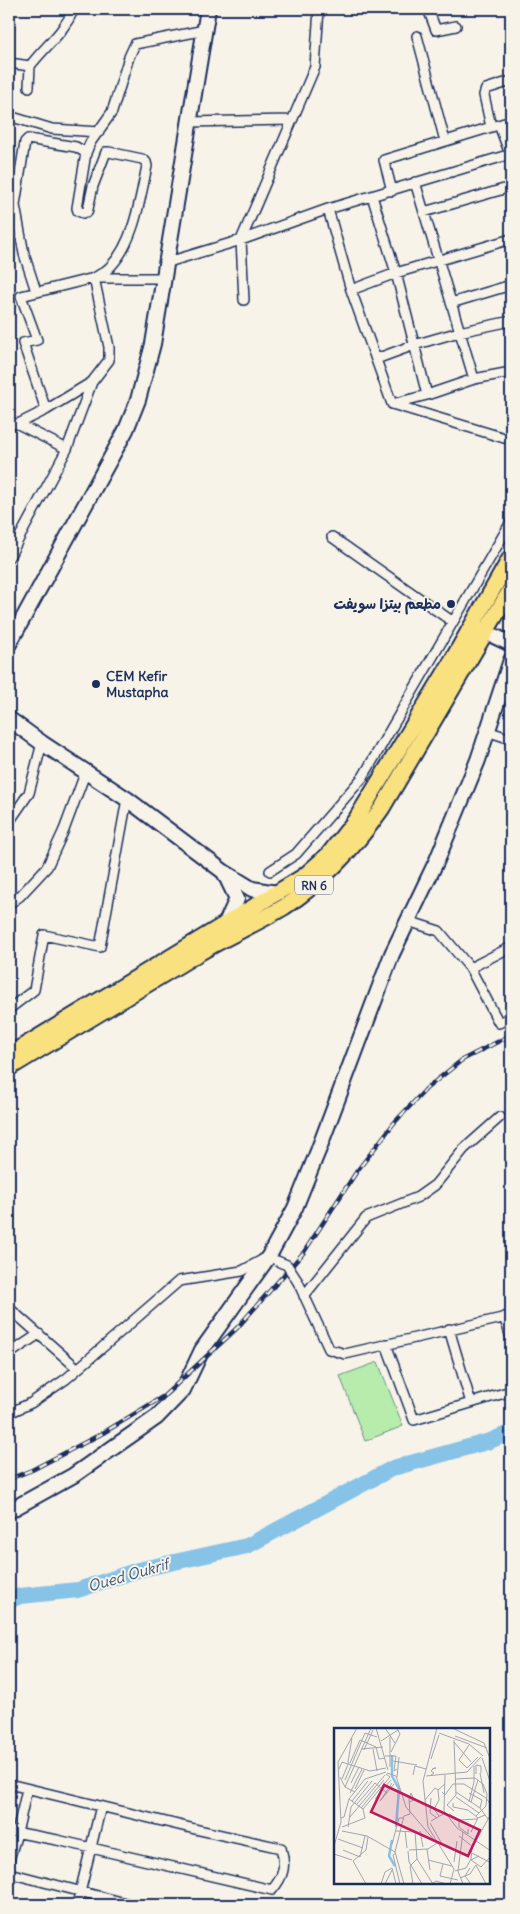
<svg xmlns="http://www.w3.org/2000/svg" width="520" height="1914" font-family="Delius,'Playpen Sans Arabic',sans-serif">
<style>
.pitch{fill:#b8ecad;stroke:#6a8e86}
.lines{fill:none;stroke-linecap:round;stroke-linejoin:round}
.river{stroke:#87c2e7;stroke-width:16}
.street-casing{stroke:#1b2f5e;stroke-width:12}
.secondary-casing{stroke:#1b2f5e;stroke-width:18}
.primary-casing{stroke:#1b2f5e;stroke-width:19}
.street{stroke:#f7f3e8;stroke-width:9}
.secondary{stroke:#f7f3e8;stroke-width:14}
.primary{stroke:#fae180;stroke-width:15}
.rail-casing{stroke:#1b2f5e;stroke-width:4.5}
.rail{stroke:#f7f3e8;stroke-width:2.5;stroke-dasharray:8;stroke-linecap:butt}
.street-bridge-casing{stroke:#1b2f5e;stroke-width:12;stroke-linecap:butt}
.street-bridge{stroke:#f7f3e8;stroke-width:9}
.poi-dot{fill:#1b2f5e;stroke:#f7f3e8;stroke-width:2}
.labels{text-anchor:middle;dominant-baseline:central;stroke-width:4;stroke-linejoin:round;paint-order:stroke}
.shield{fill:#f7f3e8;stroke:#5d6a87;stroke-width:1}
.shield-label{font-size:12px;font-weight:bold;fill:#1b2f5e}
.poi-label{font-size:14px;font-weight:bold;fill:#1b2f5e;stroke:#f7f3e8;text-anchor:end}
.water-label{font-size:15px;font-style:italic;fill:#365480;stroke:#f7f3e8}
.inset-river{fill:none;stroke:#87c2e7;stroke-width:2.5}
.inset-road{fill:none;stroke:#9fa5b1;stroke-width:1}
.view{fill:#c2185b;fill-opacity:0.15;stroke:#c2185b;stroke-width:2.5}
.inset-edge{fill:none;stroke:#1b2f5e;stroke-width:2.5}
</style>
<rect width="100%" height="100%" fill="#f7f3e8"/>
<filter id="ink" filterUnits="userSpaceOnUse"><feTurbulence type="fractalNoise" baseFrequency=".02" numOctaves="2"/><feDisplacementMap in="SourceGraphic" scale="10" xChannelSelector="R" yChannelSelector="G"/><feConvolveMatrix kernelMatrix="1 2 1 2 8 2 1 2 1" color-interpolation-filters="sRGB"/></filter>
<g filter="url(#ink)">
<path class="pitch" d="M378 1362 403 1426 365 1441 340 1376Z"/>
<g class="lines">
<path class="river" d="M9 1601 20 1596 78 1590 138 1570 247 1546 393 1468 490 1441 511 1432"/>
<defs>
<path id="street" d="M428 9 436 30 456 26
M417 36 445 141
M9 63 30 66 29 87
M30 66C47 44 62 35 74 9
M9 116 52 129 99 132
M189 122 292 120
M499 125 510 154
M491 127 484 95 486 89 511 81
M415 182 474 379
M392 191 384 160 511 121
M372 196 396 273 427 395
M328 209 351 290 392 404
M424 212 511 187
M165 263 241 240 328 209 511 154
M351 290 396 273 511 239
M36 291 24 254 15 205 25 142 28 139 76 147 86 153
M244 300 241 240 315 67 319 9
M451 303 511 285
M376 359 414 345 459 332 511 321
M392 404 511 440
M392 404 427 395 474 379 511 372
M46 410 23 343 37 340 21 296 94 278H163
M9 423 18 424 46 410 92 382 109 360V347L94 278C99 275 105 272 110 267 134 243 140 199 147 166L146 162 142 159 109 152H106L93 186 88 209 87 212 83 213 78 211 77 208 86 153 90 143 112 112 129 57 135 44 205 30
M18 424 67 449
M332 537 453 622
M9 557 67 449 92 382
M487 731 511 739
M9 822 29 793 42 743
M270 871 296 854 363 777 511 522
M9 904 20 896 47 867 64 830 86 771
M408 921 439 931 470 968 499 1023 511 1017
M470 968 511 947
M9 1009 34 990 44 935 100 947 127 799
M298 1282 329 1349 345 1354 511 1316
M304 1296 366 1218 418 1197 435 1185 464 1149 500 1117
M9 1308 77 1368
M504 1317 511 1337
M449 1329 471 1403
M386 1344 414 1420 511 1391
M9 1354 39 1334
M9 1413 31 1403 66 1379 179 1281 242 1271 264 1259
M9 1784 199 1830 281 1848C286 1866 284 1876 272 1890L57 1840 9 1831
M9 1860 17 1833 27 1789
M9 1873 133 1905
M77 1905 101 1806"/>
<path id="secondary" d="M477 628 511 644
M9 644 126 430 138 400 153 344 208 9
M9 719 42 743 127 799 224 872
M225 925 237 899 224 872 252 889 277 893
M9 1511 74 1475 157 1417 183 1390 202 1350 269 1256 295 1208 318 1151 392 954 437 860 478 760 511 660"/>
<path id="primary" d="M9 1055 303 877 329 854 357 818 445 673 511 557
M9 1068C72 1030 134 992 197 954 225 937 256 924 284 907 324 881 355 847 382 808L511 589"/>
</defs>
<use href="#street" class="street-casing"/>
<use href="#secondary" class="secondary-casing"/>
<use href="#primary" class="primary-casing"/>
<use href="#street" class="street"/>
<use href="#secondary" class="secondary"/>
<use href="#primary" class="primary"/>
<defs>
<path id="rail" d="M9 1479 32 1470 103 1433 164 1396 237 1328 304 1252 357 1171 394 1123 427 1088 462 1060 511 1035"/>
</defs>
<use href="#rail" class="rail-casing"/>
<use href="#rail" class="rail"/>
<defs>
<path id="street-bridge" d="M277 1261 287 1265 298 1282"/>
</defs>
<use href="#street-bridge" class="street-bridge-casing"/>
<use href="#street-bridge" class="street-bridge"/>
</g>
</g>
<g class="poi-dot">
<circle cx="451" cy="604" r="5"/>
<circle cx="96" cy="684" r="5"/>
</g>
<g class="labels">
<rect class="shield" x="295" y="875.5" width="38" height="19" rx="4"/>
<g class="shield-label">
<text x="314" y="885">RN 6</text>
</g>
<g class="poi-label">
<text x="441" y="604">مطعم بيتزا سويفت</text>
<text x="106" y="676" text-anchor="start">CEM Kefir<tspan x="106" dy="16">Mustapha</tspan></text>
</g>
<g class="water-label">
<text transform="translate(128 1575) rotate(-16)">Oued Oukrif</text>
</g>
</g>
<g transform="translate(334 1728)">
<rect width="156" height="156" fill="#f7f3e8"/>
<path class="inset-river" d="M58 27V48L65 61 62 99M58 112 55 128 61 138"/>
<path class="inset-road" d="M42 0 54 42M51 0 61 15M103 0 89 53 94 99 120 141 116 156M118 0 150 15 157 33M105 5 135 16 149 28M121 8 153 20M56 9V39M47 13 64 2M120 14 137 34M135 17 125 32 133 40 144 29M27 21 49 19M39 21 43 43M30 22 39 2M57 24 66 6 63 0M51 28H62L60 43 63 41M148 30 157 56M97 31 105 7M59 33 83 37M14 34 18 10M16 35 26 12 42 19 45 31 51 30M5 41 8 34 36 43 52 40M53 45 62 48 72 79 101 113M146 45 150 65M142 46V37L147 38V45M79 47 81 38 92 41M97 47 100 45 97 43 100 40H102L98 41M111 47 110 83 123 100 157 123M92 48 133 44 147 29M6 49 11 59 21 64M63 49 65 29M8 51 15 34M121 51 141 50 149 56 153 66 152 78 142 88M11 52 31 5 43 9M17 55 25 39M11 59 37 0M21 61 30 42M108 64 111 67 119 56H130L152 70 157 77M122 64 146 80 154 91M16 65 28 41M135 65 148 72 146 80M122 69 145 85M97 70 96 85 103 90M41 71 57 52M91 72 101 60 104 62M18 73 34 53M46 73 58 55M46 73 60 56M135 74 140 54V38M137 74 144 52M119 75V79L134 82 144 90 151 87M23 76 41 55 53 65M27 80 50 52M29 81 56 49 52 46M120 83 113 77 122 67 120 12M115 86 147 104M105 88 100 81 105 72 104 62 111 56M16 89 51 47M7 90 10 89 15 71 31 51 52 44M97 93 111 85M96 95 108 116M8 99 31 90 29 81 15 71M14 99 17 79 38 53M134 101V106L125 99V92L143 91M8 103 33 108 61 124 70 156M62 103 81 104 83 131 76 138 79 156M71 103 73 120M86 103 89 119M137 104 144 90M125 108 139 119M4 111 29 120M58 116 65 90H69M0 118 7 94 4 34 23 0M93 121 96 142M9 122 26 129 31 108M75 122 94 121 103 115M74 123 75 134 88 156M61 124 70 88 76 86 75 71 77 65 80 72 75 74M62 125 59 127 66 156M138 125 157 135M0 126 18 132M145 128 137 132 147 139 157 128M83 131 99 156M94 132 118 138M19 133 32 122 34 109M19 133 32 156M120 134 123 113M109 136 106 148 124 152M142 137 152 156M136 140 131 148 137 156M121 143 132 140 137 131 138 120 157 86M126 150 136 146 142 137M47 156 51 144 58 140 62 156M51 156 58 142M98 156 102 153 113 156M129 156 124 143 129 104"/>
<path class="view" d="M50 57 146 102 134 128 37 84Z"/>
<rect width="156" height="156" class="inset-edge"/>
</g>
<rect width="520" height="1914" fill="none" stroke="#f7f3e8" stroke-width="30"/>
<rect x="15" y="15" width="490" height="1884" fill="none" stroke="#1b2f5e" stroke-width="2" filter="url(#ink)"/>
</svg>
